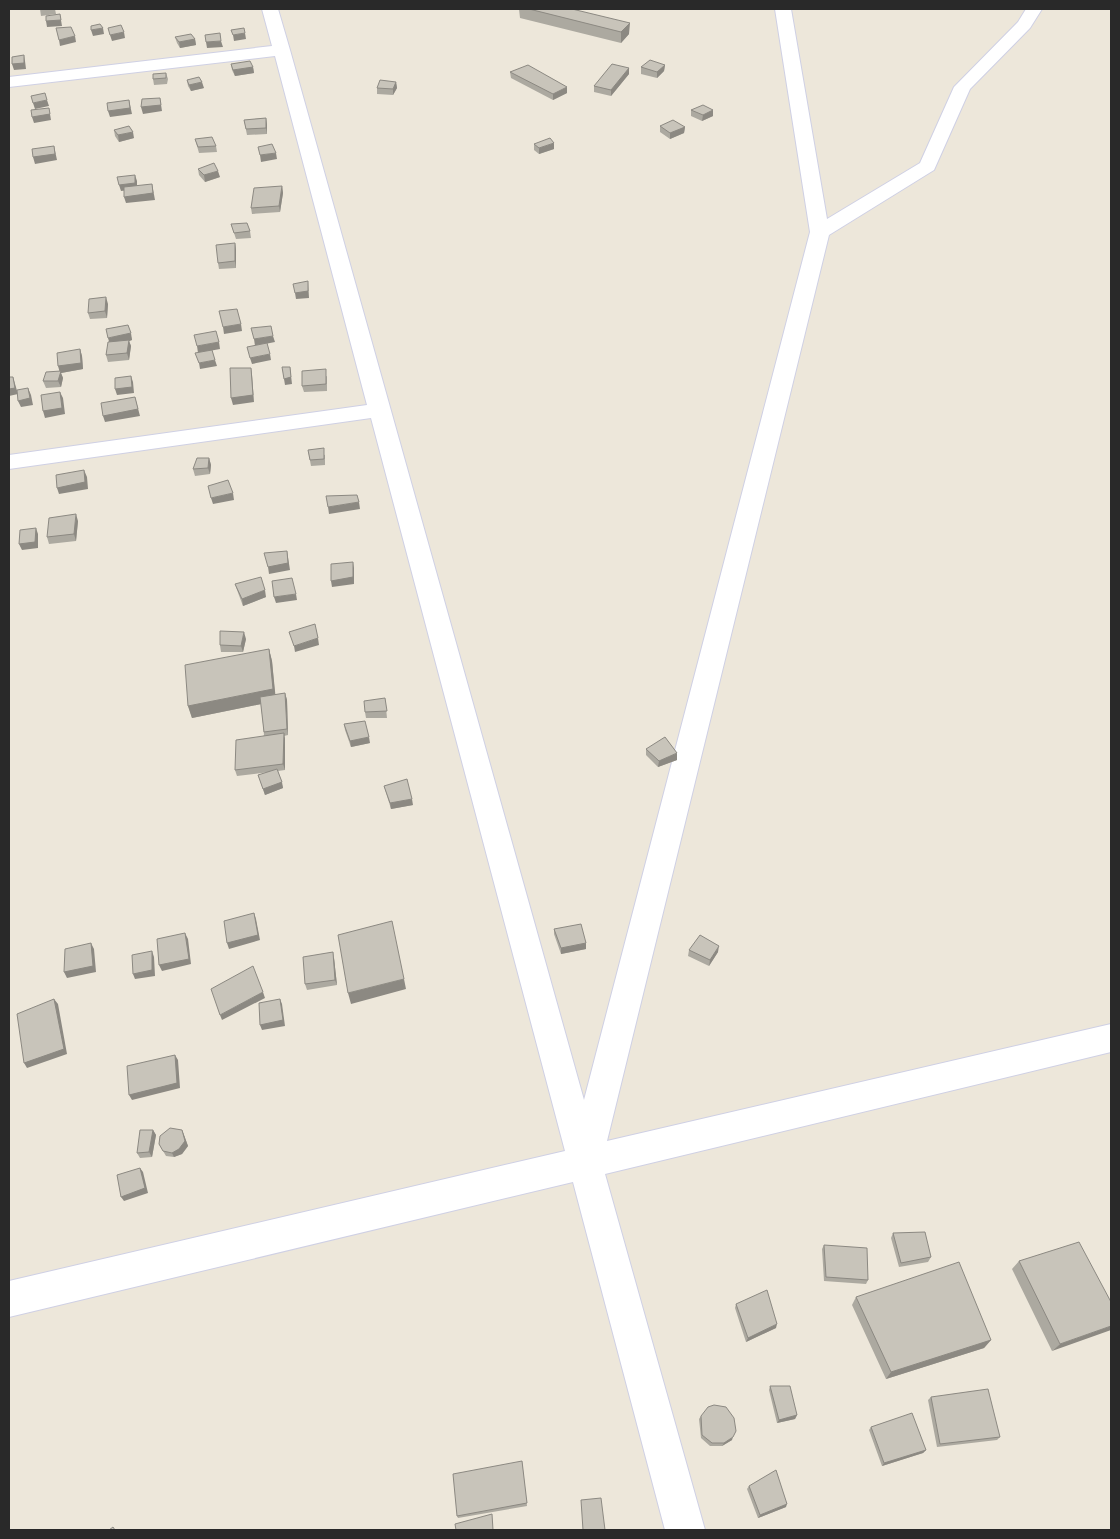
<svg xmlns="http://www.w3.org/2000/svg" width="1120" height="1539" font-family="'PT Sans',sans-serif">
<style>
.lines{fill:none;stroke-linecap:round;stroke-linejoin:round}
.minor-casing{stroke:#cfd0e4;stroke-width:2}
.minor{fill:#fff;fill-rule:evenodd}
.wall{fill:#aca9a0}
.shaded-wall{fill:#8c8982}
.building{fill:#c8c4ba;stroke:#8c8982}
</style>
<rect width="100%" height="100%" fill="#ede7da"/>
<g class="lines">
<defs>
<path id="minor" d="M262 9H278L290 50 584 1100 810 232 775 9H791L827 219 920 163 954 87 1018 22 1026 9H1042L1030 28 970 89 934 170 829 235 607 1141 1111 1024V1052L605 1174 705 1530H665L573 1182 9 1317V1281L565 1151 371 418 9 469V455L367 405 275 56 9 87V77L272 46Z"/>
</defs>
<use href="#minor" class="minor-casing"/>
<use href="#minor" class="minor"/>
</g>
<path class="wall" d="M40 9H55L56 14 41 16Z
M519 9H572L629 34 621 43 520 18Z
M175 37 195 39 196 45 180 48 177 43Z
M231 64 253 67 254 73 235 76 232 70Z
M665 65 664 71 657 78 641 74V67Z
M629 68V74L611 96 594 92V86Z
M510 72 567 93 553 100 511 78Z
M166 73 168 79 167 84 154 85 153 79Z
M187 80 204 88 191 91 188 86Z
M396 82 397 88 393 95 377 94V88Z
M691 110H713V116L702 121 691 116Z
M266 118 267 125V134L247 135 244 120Z
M660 126 685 127 684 133 670 139 660 132Z
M114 130 134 138 119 142 115 136Z
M195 139 216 146 217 152 199 153Z
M534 144 554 149 539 154 534 150Z
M198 169 220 177 205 182 199 175Z
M282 186 283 193 280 212 252 214 251 208Z
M231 224 250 231 251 238 236 239Z
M235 243 236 250V268L219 269 218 263Z
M108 304 107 318 90 319 88 313Z
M128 325 132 340 129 341 131 346 129 360 108 362 106 355 109 342Z
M80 349 82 356 83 369 61 373 63 378 61 387 46 388 43 381 59 371Z
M327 376V391L304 392 302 386Z
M308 450 325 455V465L311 466Z
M209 458 211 465 210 474 195 476 193 469Z
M78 521 76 541 49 544 47 537Z
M235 584 266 597 243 606 237 590Z
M246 639 243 652H221L220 645Z
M269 649 272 661 275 695 285 693 287 700 288 735 284 736 285 739V770L278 771 283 788 265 795 258 775 269 772 237 776 235 770 264 735 261 704 192 718 188 706Z
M385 698 387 718H366L365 712Z
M344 724 370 743 351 747 345 730Z
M646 749 677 760 658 767 646 755Z
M384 786 413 805 391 809Z
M554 929 586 943V949L561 954 554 934Z
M689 950 718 952 709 966 688 956Z
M334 958 337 985 307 990 305 984Z
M153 1130 156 1135 152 1157 140 1158 137 1153Z
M182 1130 184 1135 188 1146 182 1154 174 1157 166 1156 159 1144Z
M893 1233 931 1257 928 1262 899 1267 891 1238Z
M824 1245 868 1280 866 1284 824 1281 822 1249Z
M1019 1261 1111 1302 1052 1351 1012 1269Z
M856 1297 991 1340 984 1348 886 1379 852 1305Z
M736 1304 776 1328 746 1342 735 1308Z
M770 1386 797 1415 795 1419 777 1423 769 1390Z
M931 1397 1000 1437 997 1440 937 1447 928 1400Z
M701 1416 732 1440 722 1446H710L701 1438 699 1419Z
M871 1427 926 1450 923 1453 882 1466 869 1430Z
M522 1461 527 1506 458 1518 457 1516Z
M749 1486 786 1507 758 1518 747 1489Z"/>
<path class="shaded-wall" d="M60 14 62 26 47 27 46 21Z
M630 23 629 34 621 43V32Z
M103 28 104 34 93 36 91 30Z
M124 32 125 38 112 41 110 35Z
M245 33 246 39 234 41 233 35Z
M75 36 76 42 60 46 59 40Z
M195 39 196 45 180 48 179 42Z
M221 41 223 47 207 48 206 42Z
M24 55 25 61 26 69 14 70 12 64Z
M665 65 664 71 657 78V72Z
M253 67 254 73 235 76 233 70Z
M629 68V74L611 96V90Z
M202 82 204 88 191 91 189 85Z
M396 82 397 88 393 95V89Z
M567 87V93L553 100V94Z
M160 98 162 111 143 114 141 107Z
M47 100 49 106 35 109 33 103Z
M129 100 132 114 110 117 108 111Z
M49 108 51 120 34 123 32 117Z
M713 110V116L702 121 703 115Z
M266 118 267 125V134L266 128Z
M685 127 684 133 670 139V133Z
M133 132 134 138 119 142 118 135Z
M554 143V149L539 154V148Z
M54 146 57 160 35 164 33 157Z
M276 153 277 159 261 162 260 155Z
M218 171 220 177 205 182 204 175Z
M135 175 137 181V189L121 191 119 185Z
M152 184 155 200 126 203 124 197Z
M282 186 283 193 280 212 279 206Z
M235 243 236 250V268L235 261Z
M308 281 309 298 296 299 295 293Z
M106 297 108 304 107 318 105 311Z
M241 324 242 331 224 334 223 327Z
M131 333 132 340 129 341 131 346 129 360 127 353 110 345 108 338Z
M273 336 275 342 255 346 254 339Z
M219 342 220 349 198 353 197 346Z
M80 349 82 356 83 369 61 373 63 378 61 387 58 381 60 373 58 366Z
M270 354 271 360 252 364 250 358Z
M215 360 217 366 200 369 199 363Z
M290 367 292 384 285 385 284 379Z
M251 368 252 375 254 402 233 405 231 398Z
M131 376 133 382 134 393 117 395 115 389Z
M13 377 18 394 9 396V389Z
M28 388 31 395 33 405 21 407 18 401Z
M60 392 63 398 65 414 45 418 43 411Z
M135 397 140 416 105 422 103 416Z
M209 458 211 465 210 474 208 468Z
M84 470 87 477 88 489 59 494 57 488Z
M233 493 234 500 213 504 211 498Z
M359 502 360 509 329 514 328 507Z
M76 514 78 521 76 541 74 534Z
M36 528 38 534V548L22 550 19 544Z
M287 551 290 570 269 574 268 567Z
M353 562 354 568V584L332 587 331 581Z
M265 590 266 597 243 606 242 599Z
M296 594 297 600 276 603 274 597Z
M244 632 246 639 243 652 241 646Z
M318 638 319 645 295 652 294 646Z
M269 649 272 661 276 701 192 718 188 706Z
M285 693 287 700 288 735 287 729Z
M284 733 285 739V770L283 764Z
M369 737 370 743 351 747 350 741Z
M677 753V760L658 767 659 761Z
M282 782 283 788 265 795 263 789Z
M412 799 413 805 391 809 390 803Z
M254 913 256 919 260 940 229 949 227 943Z
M185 933 188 939 191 964 162 971 159 965Z
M91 943 94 949 96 972 67 978 64 972Z
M586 943V949L561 954V948Z
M719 946 718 952 709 966 710 960Z
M152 951 154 957 155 976 135 979 133 974Z
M333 952 334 958 337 985 335 980Z
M404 979 406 989 351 1004 348 993Z
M263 992 265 998 222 1020 220 1015Z
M54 999 58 1004 67 1054 27 1068 24 1063Z
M280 999 282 1004 285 1026 262 1030 260 1025Z
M175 1055 178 1060 180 1088 132 1100 129 1095Z
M153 1130 156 1135 152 1157 149 1152Z
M182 1130 184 1135 188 1146 182 1154 174 1157 172 1153Z
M140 1168 143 1172 148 1193 124 1201 121 1197Z
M777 1324 776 1328 746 1342 748 1338Z
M1111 1326V1330L1052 1351 1060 1344Z
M991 1340 984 1348 886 1379 891 1372Z
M797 1415 795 1419 777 1423 779 1420Z
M733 1437 732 1440 722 1446 724 1443Z
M926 1450 923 1453 882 1466 884 1463Z
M787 1504 786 1507 758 1518 760 1515Z"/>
<path class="building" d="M529 9H572L630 23 621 32Z
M60 14 61 20 46 21V16Z
M100 24 103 28 91 30V26Z
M121 25 124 32 110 35 108 28Z
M71 27 75 36 59 40 56 28Z
M244 28 245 33 233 35 231 30Z
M220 33 221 41 206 42 205 35Z
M191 34 195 39 179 42 175 37Z
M24 55V63L12 64V57Z
M650 60 665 65 657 72 641 67Z
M250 61 253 67 233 70 231 64Z
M612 64 629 68 611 90 594 86Z
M528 65 567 87 553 94 510 72Z
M166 73V78L153 79V74Z
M199 77 202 82 189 85 187 80Z
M380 80 396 82 393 89 377 88Z
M45 93 47 100 33 103 31 96Z
M160 98 161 105 141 107 142 99Z
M129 100 130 108 108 111 107 103Z
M703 105 713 110 703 115 691 110Z
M49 108 50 114 32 117 31 110Z
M266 118V128L246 129 244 120Z
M673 120 685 127 670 133 660 126Z
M129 126 133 132 118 135 114 130Z
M212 137 216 146 198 147 195 139Z
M550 138 554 143 539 148 534 144Z
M272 144 276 153 260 155 258 147Z
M54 146 55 154 33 157 32 149Z
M214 163 218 171 204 175 198 169Z
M135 175V183L119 185 117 177Z
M152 184 153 193 124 197V187Z
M282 186 279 206 251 208 254 188Z
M247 223 250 231 234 233 231 224Z
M235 243V261L218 263 216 245Z
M308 281V291L295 293 293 284Z
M106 297 105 311 88 313 89 299Z
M237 309 241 324 223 327 219 311Z
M128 325 131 333 108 338 106 329Z
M271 326 273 336 254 339 251 328Z
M216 331 219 342 197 346 194 335Z
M129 340 127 353 106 355 108 342Z
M267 343 270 354 250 358 247 347Z
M80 349 81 363 58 366 57 353Z
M212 350 215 360 199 363 195 353Z
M282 367H290L291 377 284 379Z
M230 368H251L253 395 231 398Z
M326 369V384L302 386V371Z
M61 371 58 381H43L46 372Z
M131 376 132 387 115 389V378Z
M9 377H13L15 388 9 389Z
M28 388 30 398 18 401 17 390Z
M60 392 62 408 43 411 41 395Z
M135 397 138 409 103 416 101 403Z
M324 448V459L310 460 308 450Z
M197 458H209L208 468 193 469Z
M84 470 85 482 57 488 56 475Z
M228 480 233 493 211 498 208 486Z
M357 495 359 502 328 507 326 496Z
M76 514 74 534 47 537 49 518Z
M36 528 35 542 19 544 20 530Z
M287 551 288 563 268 567 264 553Z
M353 562V577L331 581V564Z
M261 577 265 590 242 599 235 584Z
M292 578 296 594 274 597 272 581Z
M315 624 318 638 294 646 289 632Z
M220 631 244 632 241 646 220 645Z
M269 649 273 689 188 706 185 665Z
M285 693 287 729 264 732 260 697Z
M385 698 387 711 365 712 364 701Z
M365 721 369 737 350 741 344 724Z
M284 733 283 764 235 770 236 740Z
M665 737 677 753 659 761 646 749Z
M277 769 282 782 263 789 258 775Z
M407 779 412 799 390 803 384 786Z
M254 913 258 935 227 943 224 921Z
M392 921 404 979 348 993 338 935Z
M581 924 586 943 561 948 554 929Z
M185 933 189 959 159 965 157 939Z
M700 935 719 946 710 960 689 950Z
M91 943 93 966 64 972 65 949Z
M152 951V970L133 974 132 955Z
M333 952 335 980 305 984 303 957Z
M253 966 263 992 220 1015 211 989Z
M54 999 64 1049 24 1063 17 1014Z
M280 999 283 1020 260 1025 259 1003Z
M175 1055 177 1083 129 1095 127 1066Z
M170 1128 182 1130 185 1141 179 1149 172 1153 163 1151 159 1144 160 1136Z
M140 1130H153L149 1152 137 1153Z
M140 1168 145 1188 121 1197 117 1175Z
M925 1232 931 1257 901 1263 893 1233Z
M1079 1242 1111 1302V1326L1060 1344 1019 1261Z
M824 1245 867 1248 868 1280 826 1277Z
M959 1262 991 1340 891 1372 856 1297Z
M767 1290 777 1324 748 1338 736 1304Z
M770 1386H790L797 1415 779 1420Z
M988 1389 1000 1437 940 1444 931 1397Z
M714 1405 726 1407 734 1418 736 1431 733 1437 724 1443H712L702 1435 701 1416 708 1407Z
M912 1413 926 1450 884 1463 871 1427Z
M522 1461 527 1503 457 1516 453 1474Z
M776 1470 787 1504 760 1515 749 1486Z
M601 1498 605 1530H583L581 1500Z
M492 1514 493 1530H456L455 1524Z
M113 1527 115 1530H109Z"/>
<rect width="1120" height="1539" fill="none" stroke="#292929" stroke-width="20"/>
</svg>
